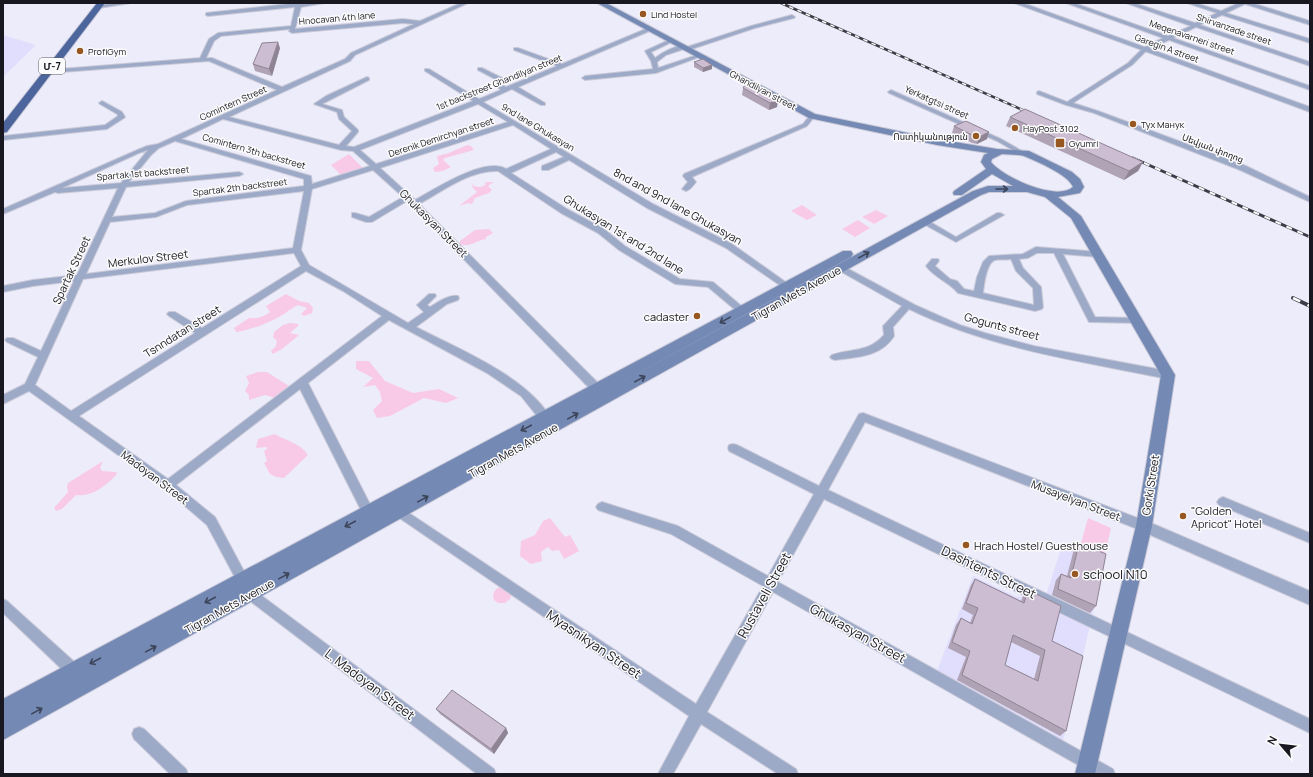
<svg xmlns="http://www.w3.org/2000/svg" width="1313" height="777" font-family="Manrope,'Noto Sans Armenian',sans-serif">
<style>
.built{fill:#e0ddfd}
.green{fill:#f9cae7}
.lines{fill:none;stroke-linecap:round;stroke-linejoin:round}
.minor-casing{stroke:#cbcad8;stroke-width:2}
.tertiary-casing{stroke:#cbcad8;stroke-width:2}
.secondary-casing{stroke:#cbcad8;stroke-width:2}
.trunk-casing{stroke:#cbcad8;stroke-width:2}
.minor{fill:#9caac8;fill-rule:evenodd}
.tertiary{fill:#9caac8;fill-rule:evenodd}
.secondary{fill:#7489b3;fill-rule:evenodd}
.trunk{fill:#4c669d;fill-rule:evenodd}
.rail-far2-casing{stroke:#3d3c46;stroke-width:2.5}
.rail-far1-casing{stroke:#3d3c46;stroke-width:3}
.rail-casing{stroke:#3d3c46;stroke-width:4}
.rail-far2{stroke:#fbfbfb;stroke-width:1.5;stroke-dasharray:4.5;stroke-linecap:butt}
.rail-far1{stroke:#fbfbfb;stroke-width:2;stroke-dasharray:6;stroke-linecap:butt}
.rail{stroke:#fbfbfb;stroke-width:2.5;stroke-dasharray:8;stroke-linecap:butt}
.wall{fill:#afa3b5;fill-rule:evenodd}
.shaded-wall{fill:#8f8493}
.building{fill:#ccbdd2;stroke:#8f8493;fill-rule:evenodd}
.oneway{stroke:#3d455b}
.poi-dot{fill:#975721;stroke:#fbfbfb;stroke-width:1.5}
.labels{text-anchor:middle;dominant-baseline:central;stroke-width:3;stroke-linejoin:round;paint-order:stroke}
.far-poi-label{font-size:9px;fill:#191821;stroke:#fbfbfb;text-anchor:start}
.far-street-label{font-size:9px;fill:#191821;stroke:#fbfbfb}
.shield{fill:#fbfbfb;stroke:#5d5c62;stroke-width:1}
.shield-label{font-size:10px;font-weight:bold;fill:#191821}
.street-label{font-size:11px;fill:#191821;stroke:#fbfbfb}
.poi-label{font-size:11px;fill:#191821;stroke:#fbfbfb;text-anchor:start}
.near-street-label{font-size:13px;fill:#191821;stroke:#fbfbfb}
.near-poi-label{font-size:13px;fill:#191821;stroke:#fbfbfb;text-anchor:start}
</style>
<rect width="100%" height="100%" fill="#edecfb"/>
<path class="built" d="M3 35 36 45 3 77Z
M1063 543 1105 561 1063 741 937 671 973 576 1017 597 1046 595Z"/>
<path class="green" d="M467 145 471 146 474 150 445 158 443 160 451 167 443 171 435 172 433 168 439 164 437 156 449 153Z
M349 154 363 168 342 176 331 165Z
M487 182H494L488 186 492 190 489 193 475 198 472 204 468 203 459 206 477 192 472 187 473 184 470 183 474 184 473 186C477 187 482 188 486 184L484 183Z
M802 205 817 215 807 220 791 211Z
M876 210 888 216 874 224 862 217Z
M858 220 870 228 855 237 842 229Z
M489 229 493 233 486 237V239C478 240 468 248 460 244V241L475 230Z
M286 294 299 301 309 303 313 308 312 313 304 316 301 314 307 308 298 305C291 308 285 314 279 317 266 324 250 330 236 332L234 328 249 318C258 319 263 317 270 312L266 306Z
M290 323 298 324V326L290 333 299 335 282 349 273 354 271 351 276 346 277 341 273 337 274 332 283 325Z
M356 361H369L385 381 413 393 439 389 458 398 446 403 424 398 390 416 377 418 373 410 382 401 380 392 375 385 363 387 373 378 356 369Z
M258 372H267L289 386C283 390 281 395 275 398L265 395 249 400V395L245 391 249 383 246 376Z
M275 434C286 441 301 443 308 455L284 478 276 477 270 474 264 463 267 461 264 451 267 449V447L256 448 258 439Z
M103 461 100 468 102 471 116 472 117 474C106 486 92 497 76 495L62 509 56 511 54 508 68 492 67 487 68 483Z
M550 518 565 537 570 535 579 551 564 559 559 550 552 551 548 547 541 552 542 561 531 564 520 556 521 541 535 535 543 521Z
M1088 518 1111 528 1104 558 1080 547Z
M502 586 512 594 510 599 505 603H498L494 600 493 594 496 589Z"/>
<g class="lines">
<defs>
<path id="minor" d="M113 3H131L99 8 96 6Z
M296 3H325L301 7 295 29 403 19 420 21 461 3H468L355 55 350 61 229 117 339 145 352 131 339 119 337 112 314 104 326 96 367 77 369 78V80L322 104 342 110 344 117 358 130V132L346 146 354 147 473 101 425 71V69H429L479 99 501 90 495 85 497 80 478 70V68H482L502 78 501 84 506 87 557 66 514 50V48H518L562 64 648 28H652V30L518 87 545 103V105H541L512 89 483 102 653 204 732 244 801 293 797 296 794 295 726 248 647 208 569 160 548 170H542V166L564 157 556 152 511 173 567 209 604 229 625 246 680 279 713 282 745 309 747 311 745 313H739L708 287 675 284 619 250 598 233 561 213 498 171C470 170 443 191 419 204L606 391 607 394 602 398 598 397 407 201 372 222H366L352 217V213H355L369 217 403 197 373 170 312 189 301 250 309 265 408 323 424 312 417 305 429 294H435L436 296 427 305 430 307C438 302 449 294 458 296L459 298 458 300 447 304 416 327C460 350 530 377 554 423L553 426H545L521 396 487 373 389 320 308 383 375 514 377 518 375 522 371 523 367 522 300 389 176 485 215 517 254 590 494 769 496 774H477L246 598 207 525 164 488 29 391 3 404V395L25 384 38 357 7 342 5 340 7 338H13L41 351 74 281 33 286 3 292V286L33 280 77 275 118 188 58 193 55 192 3 214V209L135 151 147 146 158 144 277 90 209 61 49 73 47 72V70L200 58 209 39 218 33 291 26 295 7 208 16 206 15V13ZM403 23 414 24 351 53 345 59 282 87 212 58H206L214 41 221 36 290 29 289 31 292 33ZM478 104 508 122 376 164 360 150ZM223 119 341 150 353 151 370 166 312 184 311 176 181 139ZM513 125 551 149 506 169C485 156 434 190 415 200L380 168ZM175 141 304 179V186L186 201 155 213 112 217 126 187 239 176 243 174 239 172 129 182 151 155 159 148ZM148 150 121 183 62 188 139 153ZM304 191 293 248 86 274 110 222 156 217 187 205ZM294 253 301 266 202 328 175 312H169L167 314 169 316 195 333 71 411 35 385 83 279ZM306 271 343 291 382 316 168 479 79 416Z
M1066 3H1074L1168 36 1191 26 1126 3H1134L1195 23 1217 13 1187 3H1195L1221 11 1239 3H1252L1310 21V25L1245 4 1226 13 1310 39V43L1222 15 1200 25 1310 62V66L1196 27 1173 38 1310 86V90L1169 40 1147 50 1132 65 1073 103 1098 111 1246 166 1310 197V202L1240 170 1094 113 1066 105 1037 94V92L1039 91 1067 102 1128 63 1143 48 1163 38Z
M792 15 795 17 794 18 755 28 689 50 684 49 666 55 657 62 658 68 697 55 702 56 656 73 585 80 582 78 585 76 653 69 651 61 645 51 669 40 674 41 651 52 655 58C662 53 680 42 687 47L751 26Z
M891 90 1001 139 1022 151 1016 152 997 141 889 93 888 92Z
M102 101 122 112 125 117 124 118 107 129 3 140V136L105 125 118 116 117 114 100 104 99 103Z
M812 114 815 116 807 126 692 177 696 182C693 186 690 190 686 191L682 189 688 182 683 176 684 174 803 124 810 115Z
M997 213H1000L1004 215 956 242 920 222 921 220H927L956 237Z
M1036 247 1101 252 1102 254 1098 257 1063 254 1095 317 1136 318 1141 321 1139 323 1089 322 1054 253H1037L1028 258 1019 259 1023 268 1041 287 1043 307 1042 309 1035 311 958 293C949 282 935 278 926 266L932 259H938L939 261 935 266 950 279 957 281 964 289 974 291 977 277 983 262 989 256 1023 254ZM1011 259 1016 271 1033 288 1034 305 983 293C984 286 986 263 995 260 999 259 1006 260 1011 259Z
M841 265 915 305 960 325 985 333 1034 346 1168 371 1173 375 1168 379C1080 361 991 349 909 309L893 327 894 336C881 357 857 357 835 360L832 359 830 357 832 355C852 348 868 353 884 335L883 326 885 324 902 306 838 270V266Z
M863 413 1148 522 1150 526 1148 530 1144 531 1140 530 865 422 828 490 1310 719V733L824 499 778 582 1113 769 1115 774H1094L773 592 707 712 796 769 798 774H778L701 724 673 774H658L689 716 395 515 393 512 395 509 399 507 403 509 696 704 763 586 671 534 598 510 596 507 598 504 602 502 678 526 768 576 814 494 729 451 728 448 729 445 733 444 737 445 819 486 859 414Z
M1223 497 1310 533V543L1219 505 1217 502 1219 499Z
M3 599 7 601 80 667 82 672 80 677 75 679 70 677 3 613Z
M139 727 144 729 186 769 188 774H170L134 739 132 734 134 729Z"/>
<path id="tertiary" d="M1014 3H1023L1310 107V112Z
M1144 520 1310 591V605L1139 530 1137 526 1139 522Z"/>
<path id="secondary" d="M597 3H606L815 114 937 139 997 149 1029 151 1072 172 1080 179 1084 187 1080 193 1058 197 1081 216 1175 375 1152 526 1095 774H1075L1136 526 1161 375 1071 218 1045 197 1027 192H989L981 195 3 740V699L843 251H851L853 254 851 257 592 398 973 191 988 186H1013L992 174 962 195H954L953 193 954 191 986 169 981 162 984 155 988 153 937 145 809 118ZM1002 154C1009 155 1018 154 1024 156 1036 161 1069 175 1073 187 1056 202 1003 177 991 162L992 159Z"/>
<path id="trunk" d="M97 3H105L7 132 3 133V123Z"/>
</defs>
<use href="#minor" class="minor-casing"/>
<use href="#tertiary" class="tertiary-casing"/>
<use href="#secondary" class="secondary-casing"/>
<use href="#trunk" class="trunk-casing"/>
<use href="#minor" class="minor"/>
<use href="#tertiary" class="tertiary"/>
<use href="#secondary" class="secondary"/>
<use href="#trunk" class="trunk"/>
<defs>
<path id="rail-far2" d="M781 3 1034 115"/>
<path id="rail-far1" d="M1133 158 1310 237"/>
<path id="rail" d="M1293 298 1310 306"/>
</defs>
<use href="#rail-far2" class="rail-far2-casing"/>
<use href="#rail-far1" class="rail-far1-casing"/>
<use href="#rail" class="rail-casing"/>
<use href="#rail-far2" class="rail-far2"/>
<use href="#rail-far1" class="rail-far1"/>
<use href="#rail" class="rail"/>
</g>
<path class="wall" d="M280 48 272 76 255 71 253 64Z
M694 62 712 65V69L703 72 694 67Z
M743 88 778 100 777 107 769 110 742 95Z
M1010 117 1143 162 1138 171 1124 180 1006 126Z
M954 126 987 139 977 144 972 143 952 133Z
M1079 543 1096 606 1090 613 1052 595 1056 580 1061 574 1067 576 1074 549Z
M975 579 1021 601 1023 596 1028 590 1052 641 1066 731 1060 736 957 680 966 657 948 648 956 625 961 618 970 623 973 615 962 609 971 585ZM1011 642 1040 656 1034 679 1005 665Z
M436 709 506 728 508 733 494 754 440 714Z"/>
<path class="shaded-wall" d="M278 42 280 48 272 76 269 69Z
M712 65V69L703 72V68Z
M778 100 777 107 769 110 770 103Z
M989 132 987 139 977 144 979 137Z
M1143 162 1138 171 1124 180 1129 171Z
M506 728 508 733 494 754 491 749Z"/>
<path class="building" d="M278 42 269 69 253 64 262 43Z
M703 59 712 65 703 68 694 62Z
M746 83 778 100 770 103 743 88Z
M1025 109 1143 162 1129 171 1010 117Z
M966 121 989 132 979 137 974 136 954 126Z
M1079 543 1106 554 1096 606 1058 589 1061 574 1071 578Z
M975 579 1024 603 1028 590 1061 606 1052 641 1083 656 1066 731 962 675 970 651 952 642 961 618 972 624 978 608 966 603ZM1013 635 1045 650 1038 681 1005 665Z
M452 690 506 728 491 749 436 709Z"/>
<defs><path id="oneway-shaft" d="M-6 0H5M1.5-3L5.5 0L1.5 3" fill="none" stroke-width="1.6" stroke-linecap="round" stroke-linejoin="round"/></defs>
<g class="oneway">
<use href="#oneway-shaft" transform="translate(1002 189)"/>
<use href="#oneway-shaft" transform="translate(864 255) rotate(-29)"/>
<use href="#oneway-shaft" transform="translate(725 320) rotate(151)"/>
<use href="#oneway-shaft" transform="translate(640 379) rotate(-29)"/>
<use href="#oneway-shaft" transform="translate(573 416) rotate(-29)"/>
<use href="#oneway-shaft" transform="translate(526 428) rotate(152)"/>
<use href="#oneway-shaft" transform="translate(423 499) rotate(-29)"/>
<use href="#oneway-shaft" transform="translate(350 524) rotate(152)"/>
<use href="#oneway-shaft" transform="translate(284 576) rotate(-29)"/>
<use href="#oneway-shaft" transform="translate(210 600) rotate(152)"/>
<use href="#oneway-shaft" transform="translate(151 649) rotate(-29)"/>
<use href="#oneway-shaft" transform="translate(95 661) rotate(152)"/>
<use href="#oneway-shaft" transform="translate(37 711) rotate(-29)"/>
</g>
<g class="poi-dot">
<circle cx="643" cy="14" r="4"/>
<circle cx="80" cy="51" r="4"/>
<circle cx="1133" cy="124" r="4"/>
<circle cx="1015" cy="128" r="4"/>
<circle cx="976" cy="136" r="4"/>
<rect x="1055" y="138" width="10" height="10" rx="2"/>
<circle cx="697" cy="316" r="4"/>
<circle cx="1183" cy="516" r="4"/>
<circle cx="966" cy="545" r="4"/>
<circle cx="1075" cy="574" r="4"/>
</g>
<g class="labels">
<g class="far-poi-label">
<text x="651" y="14">Lind Hostel</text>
<text x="88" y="51">ProfiGym</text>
<text x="1141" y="124">Тух Манук</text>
<text x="1023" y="128">HayPost 3102</text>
<text x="968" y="136" text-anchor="end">Ոստիկանություն</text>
<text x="1069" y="143">Gyumri</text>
</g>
<g class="far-street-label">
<text transform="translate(337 18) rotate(-5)">Hnocavan 4th lane</text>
<text transform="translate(1234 29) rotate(19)">Shirvanzade street</text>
<text transform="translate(1192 37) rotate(19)">Meqenavarneri street</text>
<text transform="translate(1167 48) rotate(20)">Garegin A street</text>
<text transform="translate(499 82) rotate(-22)">1st backstreet Ghandilyan street</text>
<text transform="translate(763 90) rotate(28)">Ghandilyan street</text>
<text transform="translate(937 102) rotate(24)">Yerkatgtsi street</text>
<text transform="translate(233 103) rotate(-24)">Comintern Street</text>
<text transform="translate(538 127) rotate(31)">9nd lane Ghukasyan</text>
<text transform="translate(441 137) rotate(-18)">Derenik Demirchyan street</text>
<text transform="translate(1213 148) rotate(21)">Սեվյան փողոց</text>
<text transform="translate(254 151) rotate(16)">Comintern 3th backstreet</text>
<text transform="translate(143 173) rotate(-5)">Spartak 1st backstreet</text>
<text transform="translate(240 187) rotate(-7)">Spartak 2th backstreet</text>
</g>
<rect class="shield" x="39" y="58" width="26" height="16" rx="3"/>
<g class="shield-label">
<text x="52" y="66">Մ-7</text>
</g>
<g class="street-label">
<text transform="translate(678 206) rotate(29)">8nd and 9nd lane Ghukasyan</text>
<text transform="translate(434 223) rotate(45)">Ghukasyan Street</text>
<text transform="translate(624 234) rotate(32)">Ghukasyan 1st and 2nd lane</text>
<text transform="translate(148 258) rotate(-7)">Merkulov Street</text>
<text transform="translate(71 270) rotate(-65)">Spartak Street</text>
<text transform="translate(796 293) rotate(-29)">Tigran Mets Avenue</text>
<text transform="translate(1002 326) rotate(15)">Gogunts street</text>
<text transform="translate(182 331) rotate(-32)">Tsnndatan street</text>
<text transform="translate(513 450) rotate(-29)">Tigran Mets Avenue</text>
<text transform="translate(155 477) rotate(37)">Madoyan Street</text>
<text transform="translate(1150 485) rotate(-81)">Gorki Street</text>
<text transform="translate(1076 500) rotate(21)">Musayelyan Street</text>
<text transform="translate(229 606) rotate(-29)">Tigran Mets Avenue</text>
</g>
<g class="poi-label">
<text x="689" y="316" text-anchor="end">cadaster</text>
<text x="1191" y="510">"Golden<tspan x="1191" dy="13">Apricot" Hotel</tspan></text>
<text x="974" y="545">Hrach Hostel/ Guesthouse</text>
</g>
<g class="near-street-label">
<text transform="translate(989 572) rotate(26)">Dashtents Street</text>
<text transform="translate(764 595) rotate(-61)">Rustaveli Street</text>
<text transform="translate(858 633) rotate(29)">Ghukasyan Street</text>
<text transform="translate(594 644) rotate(34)">Myasnikyan Street</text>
<text transform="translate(370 684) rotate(37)">L. Madoyan Street</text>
</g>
<g class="near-poi-label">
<text x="1083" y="574">school N10</text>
</g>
</g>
<rect width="1313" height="777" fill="none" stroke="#191821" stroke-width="8"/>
<g transform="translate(1281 745) rotate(298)" stroke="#fbfbfb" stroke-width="3" paint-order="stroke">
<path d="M0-3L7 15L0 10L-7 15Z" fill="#191821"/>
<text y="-6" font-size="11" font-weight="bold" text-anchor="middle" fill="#191821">N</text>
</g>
</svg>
